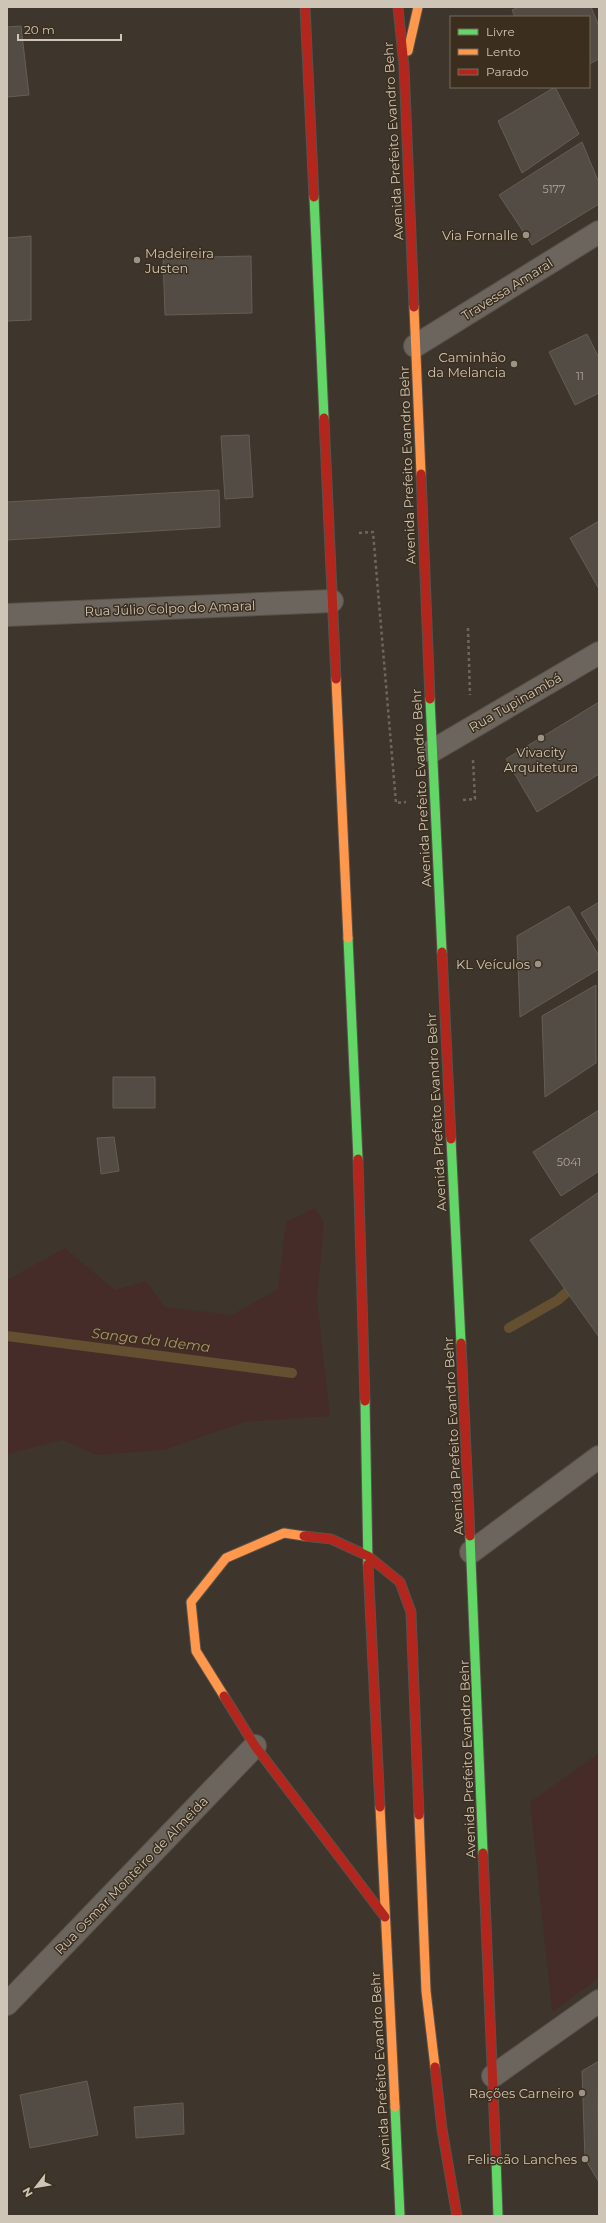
<svg xmlns="http://www.w3.org/2000/svg" width="606" height="2223" font-family="Montserrat,sans-serif">
<style>
.green{fill:#462c28}
.lines{fill:none;stroke-linecap:round;stroke-linejoin:round}
.stream{stroke:#644f31;stroke-width:10}
.building{fill:#534c44;stroke:#655e54}
.street-casing{stroke:#58524b;stroke-width:24}
.fast-casing{stroke:#595249;stroke-width:11}
.slow-casing{stroke:#595249;stroke-width:11}
.jam-casing{stroke:#595249;stroke-width:11}
.path{stroke:#6e6760;stroke-width:2.5;stroke-dasharray:3 3;stroke-linecap:butt}
.street{stroke:#6b655d;stroke-width:22}
.fast{stroke:#63d668;stroke-width:9}
.slow{stroke:#ff974d;stroke-width:9}
.jam{stroke:#b3261e;stroke-width:9}
.poi-dot{fill:#9c9386;stroke:#3b2e1e;stroke-width:1.5}
.labels{text-anchor:middle;dominant-baseline:central;stroke-width:3;stroke-linejoin:round;paint-order:stroke}
.number-label{font-size:11px;fill:#afa79a}
.street-label{font-size:13px;fill:#cec5b7;stroke:#3b2e1e}
.poi-label{font-size:13px;fill:#cec5b7;stroke:#3b2e1e;text-anchor:end}
.water-label{font-size:14px;font-style:italic;fill:#b0936d;stroke:#3b2e1e}
</style>
<rect width="100%" height="100%" fill="#3e362c"/>
<path class="green" d="M315 1208 324 1222 317 1300 330 1416 245 1422 164 1450 96 1455 63 1440 7 1454V1280L65 1248 115 1290 146 1281 165 1307 232 1315 278 1289 286 1222Z
M599 1753V1978L552 2012 530 1802Z"/>
<g class="lines">
<path class="stream" d="M509 1328 558 1300 576 1284
M7 1336 292 1373"/>
</g>
<path class="building" d="M519 7H591L599 26V59L589 64V17H515L512 10Z
M21 26 29 95 7 97V27Z
M555 87 579 134 522 173 498 121Z
M582 142 599 183V204L532 245 499 195Z
M31 236V320L7 321V238Z
M251 256 252 313 165 315 163 258Z
M587 334 599 358V393L575 405 549 352Z
M249 435 253 497 225 499 221 436Z
M219 490 220 527 7 540V502Z
M599 521V589L570 538Z
M599 702V774L537 812 506 759Z
M599 902V943L581 913Z
M569 906 599 956V969L520 1017 517 936Z
M596 985V1063L545 1097 542 1016Z
M113 1077H155V1108H113Z
M599 1110V1171L561 1196 533 1152Z
M114 1137 119 1171 101 1174 97 1138Z
M599 1192V1337L530 1240Z
M599 2061 598 2105 599 2182 585 2159 582 2071Z
M87 2081 98 2135 30 2148 20 2095Z
M183 2103 184 2134 136 2138 134 2107Z"/>
<g class="lines">
<defs>
<path id="street" d="M415 346 599 232
M7 615 332 601
M432 751 599 653
M471 1552 599 1457
M7 2004 255 1746
M493 2076 599 2001"/>
<path id="fast" d="M314 197 324 418
M430 699 442 952
M348 938 358 1159
M451 1139 461 1343
M365 1401 368 1564
M470 1536 483 1853
M395 2107 400 2216
M496 2159 498 2216"/>
<path id="slow" d="M408 51 418 7
M414 307 421 474
M336 679 348 938
M224 1696 196 1651 191 1602 226 1558 284 1533 304 1536
M380 1807 395 2107
M419 1815 426 1991 435 2067"/>
<path id="jam" d="M305 7 314 197
M398 7 404 66 414 307
M324 418 336 679
M421 474 430 699
M442 952 451 1139
M358 1159 365 1401
M461 1343 470 1536
M304 1536 331 1539 368 1556 400 1582 411 1612 419 1815
M368 1564 380 1807
M224 1696 255 1746 385 1917
M483 1853 496 2159
M435 2067 442 2129 457 2216"/>
</defs>
<use href="#street" class="street-casing"/>
<use href="#fast" class="fast-casing"/>
<use href="#slow" class="slow-casing"/>
<use href="#jam" class="jam-casing"/>
<path class="path" d="M359 533 373 532 396 803 406 802
M468 628 470 695
M463 800 475 799 473 760"/>
<use href="#street" class="street"/>
<use href="#fast" class="fast"/>
<use href="#slow" class="slow"/>
<use href="#jam" class="jam"/>
</g>
<g class="poi-dot">
<circle cx="526" cy="235" r="4"/>
<circle cx="137" cy="260" r="4"/>
<circle cx="514" cy="364" r="4"/>
<circle cx="541" cy="738" r="4"/>
<circle cx="538" cy="964" r="4"/>
<circle cx="582" cy="2093" r="4"/>
<circle cx="585" cy="2159" r="4"/>
</g>
<g class="labels">
<g class="number-label">
<text x="554" y="189">5177</text>
<text x="580" y="376">11</text>
<text x="569" y="1162">5041</text>
</g>
<g class="street-label">
<text transform="translate(393 141) rotate(-93)">Avenida Prefeito Evandro Behr</text>
<text transform="translate(507 289) rotate(-32)">Travessa Amaral</text>
<text transform="translate(407 465) rotate(-92)">Avenida Prefeito Evandro Behr</text>
<text transform="translate(170 608) rotate(-2)">Rua Júlio Colpo do Amaral</text>
<text transform="translate(515 702) rotate(-30)">Rua Tupinambá</text>
<text transform="translate(421 788) rotate(-93)">Avenida Prefeito Evandro Behr</text>
<text transform="translate(436 1112) rotate(-93)">Avenida Prefeito Evandro Behr</text>
<text transform="translate(453 1436) rotate(-93)">Avenida Prefeito Evandro Behr</text>
<text transform="translate(467 1759) rotate(-92)">Avenida Prefeito Evandro Behr</text>
<text transform="translate(131 1875) rotate(-46)">Rua Osmar Monteiro de Almeida</text>
<text transform="translate(380 2071) rotate(-93)">Avenida Prefeito Evandro Behr</text>
</g>
<g class="poi-label">
<text x="518" y="235">Via Fornalle</text>
<text x="145" y="253" text-anchor="start">Madeireira<tspan x="145" dy="15">Justen</tspan></text>
<text x="506" y="357">Caminhão<tspan x="506" dy="15">da Melancia</tspan></text>
<text x="541" y="752" text-anchor="middle">Vivacity<tspan x="541" dy="15">Arquitetura</tspan></text>
<text x="530" y="964">KL Veículos</text>
<text x="574" y="2093">Rações Carneiro</text>
<text x="577" y="2159">Feliscão Lanches</text>
</g>
<g class="water-label">
<text transform="translate(151 1340) rotate(7)">Sanga da Idema</text>
</g>
</g>
<rect width="606" height="2223" fill="none" stroke="#cec5b7" stroke-width="16"/>
<rect x="450" y="16" width="140" height="72" fill="#3b2e1e" stroke="#766a5b"/>
<rect x="458" y="29" width="20" height="6" fill="#63d668" stroke="#766a5b"/>
<text x="486" y="36" font-size="12" fill="#cec5b7">Livre</text>
<rect x="458" y="49" width="20" height="6" fill="#ff974d" stroke="#766a5b"/>
<text x="486" y="56" font-size="12" fill="#cec5b7">Lento</text>
<rect x="458" y="69" width="20" height="6" fill="#b3261e" stroke="#766a5b"/>
<text x="486" y="76" font-size="12" fill="#cec5b7">Parado</text>
<g transform="translate(36 2187) rotate(239)" stroke="#3b2e1e" stroke-width="3" paint-order="stroke">
<path d="M0-3L7 15L0 10L-7 15Z" fill="#cec5b7"/>
<text y="-6" font-size="11" font-weight="bold" text-anchor="middle" fill="#cec5b7">N</text>
</g>
<path d="M18 34v6h103v-6" fill="none" stroke="#cec5b7" stroke-width="2"/>
<text x="24" y="34" font-size="12" fill="#cec5b7" stroke="#3b2e1e" stroke-width="3" paint-order="stroke">20 m</text>
</svg>
